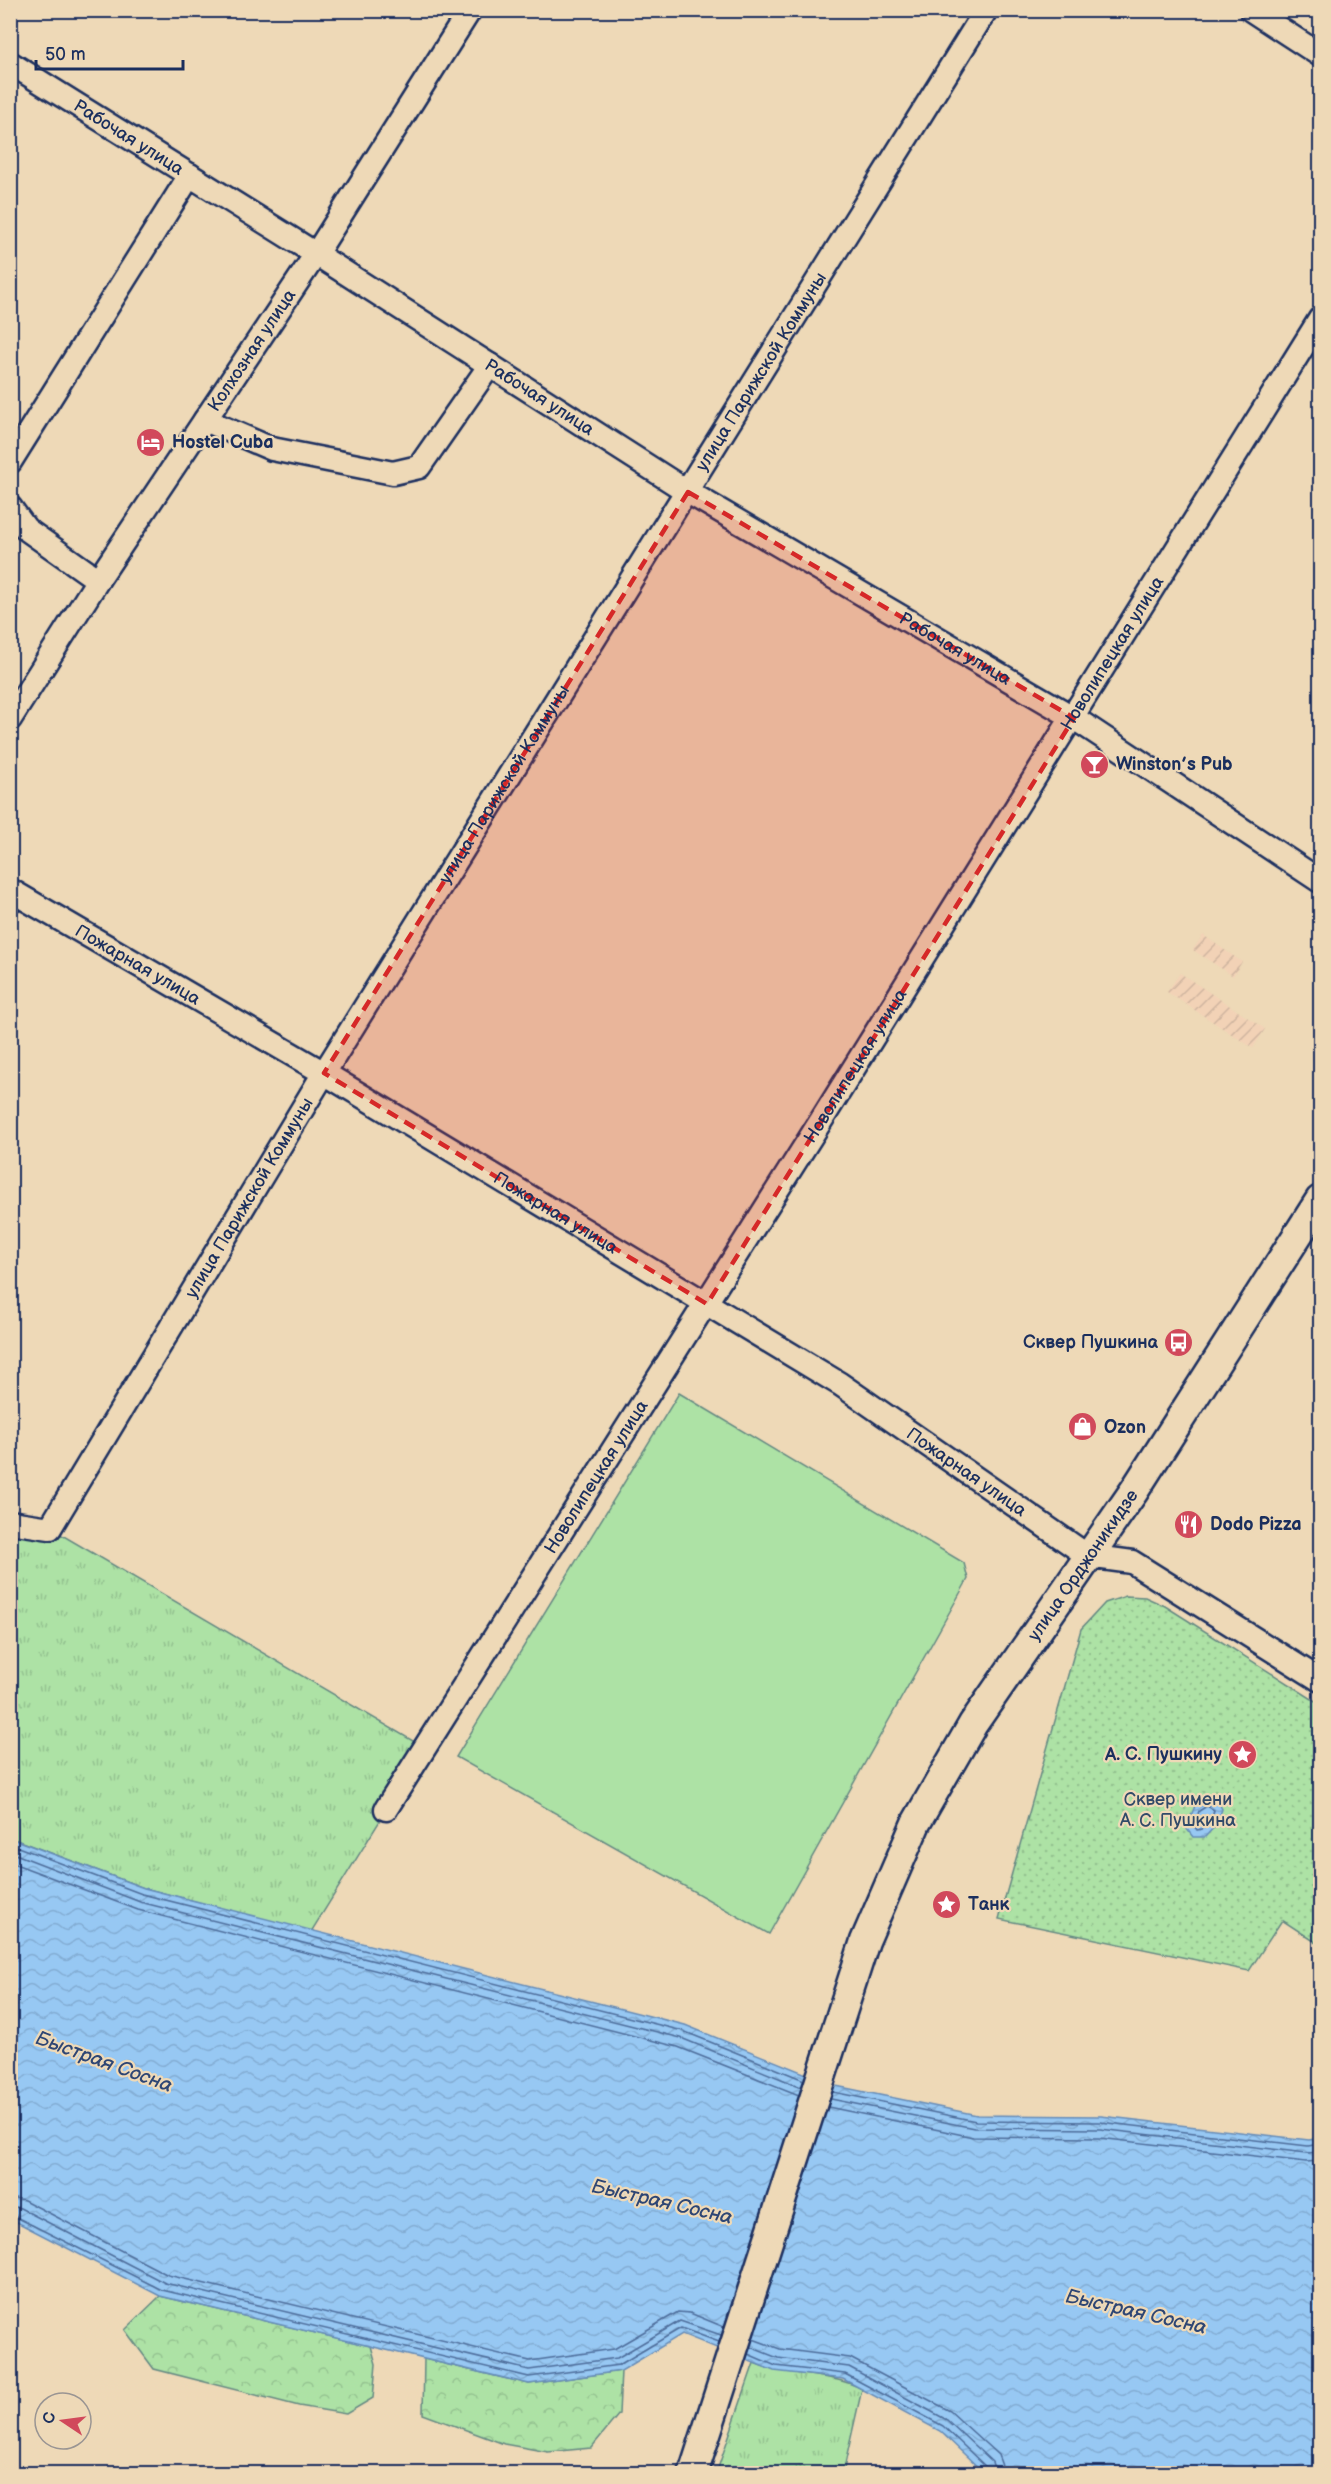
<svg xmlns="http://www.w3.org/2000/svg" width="1331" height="2484" font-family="'Balsamiq Sans',sans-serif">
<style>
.industrial{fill:url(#industrial-furrows)}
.grass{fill:url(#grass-tufts);stroke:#648882;stroke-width:1.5}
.forest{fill:url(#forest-crowns);stroke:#648882;stroke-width:1.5}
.park{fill:url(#park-dots);stroke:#648882;stroke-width:1.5}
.garden{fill:#ade2a5;stroke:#648882;stroke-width:1.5}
.water{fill:url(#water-waves);stroke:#658bb7;stroke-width:1.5}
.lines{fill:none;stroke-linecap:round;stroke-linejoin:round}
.shore{stroke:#4d6c9a;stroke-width:1.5}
.minor-casing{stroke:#1b2f5e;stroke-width:27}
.major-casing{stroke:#1b2f5e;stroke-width:33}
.minor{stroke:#eed9b7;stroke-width:22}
.major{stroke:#eed9b7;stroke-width:28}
.marked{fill:#d62828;fill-opacity:0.2;stroke:#d62828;stroke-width:4.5;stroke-dasharray:12 8;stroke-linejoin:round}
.labels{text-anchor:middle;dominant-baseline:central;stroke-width:4.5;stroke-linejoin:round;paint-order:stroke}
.street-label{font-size:18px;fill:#1b2f5e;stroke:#eed9b7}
.poi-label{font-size:18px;font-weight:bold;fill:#1b2f5e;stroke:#eed9b7;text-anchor:start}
.park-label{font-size:18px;fill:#314a69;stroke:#eed9b7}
.water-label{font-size:20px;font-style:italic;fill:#2e4674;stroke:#eed9b7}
</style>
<defs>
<pattern id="industrial-furrows" width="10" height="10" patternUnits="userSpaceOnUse" patternTransform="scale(1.5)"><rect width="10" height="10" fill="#f2d2b6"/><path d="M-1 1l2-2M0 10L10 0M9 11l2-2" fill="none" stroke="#cfb59f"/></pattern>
<pattern id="grass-tufts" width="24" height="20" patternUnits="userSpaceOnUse" patternTransform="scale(1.5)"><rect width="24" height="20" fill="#ade2a5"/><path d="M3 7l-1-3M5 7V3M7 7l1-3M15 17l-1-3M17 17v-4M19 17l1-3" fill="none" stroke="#94c290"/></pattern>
<pattern id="forest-crowns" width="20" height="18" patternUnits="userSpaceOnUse" patternTransform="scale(1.5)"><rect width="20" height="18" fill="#ade2a5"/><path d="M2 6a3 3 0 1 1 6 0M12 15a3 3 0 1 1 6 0" fill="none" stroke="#94c290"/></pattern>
<pattern id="park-dots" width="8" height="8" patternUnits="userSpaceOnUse" patternTransform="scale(1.5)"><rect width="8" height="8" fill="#ade2a5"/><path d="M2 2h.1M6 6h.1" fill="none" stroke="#94c290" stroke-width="1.8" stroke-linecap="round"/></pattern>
<pattern id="water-waves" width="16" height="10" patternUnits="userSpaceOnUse" patternTransform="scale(1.5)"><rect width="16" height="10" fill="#97c8f3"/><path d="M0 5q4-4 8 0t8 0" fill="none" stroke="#82acd3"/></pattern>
</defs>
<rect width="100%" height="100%" fill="#eed9b7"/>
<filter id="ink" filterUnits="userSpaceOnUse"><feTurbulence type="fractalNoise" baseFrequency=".0167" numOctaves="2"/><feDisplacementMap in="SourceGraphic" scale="12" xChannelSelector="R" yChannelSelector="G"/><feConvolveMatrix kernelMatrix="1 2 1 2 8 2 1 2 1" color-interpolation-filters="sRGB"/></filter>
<g filter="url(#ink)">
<path class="industrial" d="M1203 935 1242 962 1233 976 1193 950Z
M1180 973 1265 1029 1253 1048 1167 992Z"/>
<path class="grass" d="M10 1522 50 1528 425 1748 311 1932 144 1888 11 1838Z
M754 2363C789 2378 828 2371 862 2389L843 2473 716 2474Z"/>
<path class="forest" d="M160 2296 371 2346 376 2364 373 2398 346 2414 299 2406 154 2369 125 2330Z
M424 2359 529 2384 621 2371 619 2414 591 2448 548 2452 504 2444 423 2414Z"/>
<path class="park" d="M1126 1596 1145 1597 1165 1606 1320 1704V1945L1282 1920 1249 1971 999 1919 1081 1629 1105 1603Z"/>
<path class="garden" d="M679 1393 964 1563 968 1579 769 1934 456 1757Z"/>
<path class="water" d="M1205 1798 1217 1800 1222 1809 1217 1824 1205 1837H1193L1186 1828 1195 1806Z
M10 1838 144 1888 685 2025 836 2086 977 2115 1101 2116 1309 2140 1320 2138V2473H984L940 2431 843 2379 774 2371 682 2334 621 2371 529 2384 160 2296 11 2219Z"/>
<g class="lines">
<path class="shore" d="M1207 1806 1214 1810C1212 1820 1208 1829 1197 1830L1194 1826 1199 1811Z
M10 1844 142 1894 683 2031 804 2080
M10 1852 140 1902 681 2038 801 2087
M10 1862 138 1910 678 2047 799 2095
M833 2092 976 2121 1100 2122 1308 2146 1320 2144
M831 2099 974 2128 1100 2129 1307 2153 1320 2152
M828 2107 973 2137 1099 2138 1306 2162 1320 2161
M10 2197 24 2200 168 2275 530 2361 614 2349 678 2312 690 2313 724 2327
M10 2206 20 2208 165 2283 529 2370 617 2358 680 2321 721 2335
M10 2214 162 2290 529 2377 619 2365 681 2328 719 2342
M753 2339 780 2349 850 2358 950 2411 998 2455 1005 2474
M750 2347 778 2358 849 2367 947 2420 992 2462 996 2474
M748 2354 776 2366 845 2374 943 2426 986 2467 988 2474"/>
<defs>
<g id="minor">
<path d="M1251 10 1320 55"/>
<path id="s1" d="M10 63 316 254 688 492 1074 718 1320 881"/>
<path d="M205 420 272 449 393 473 419 467 490 365"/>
<path d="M10 462 190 175"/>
<path d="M10 507 26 529 98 580"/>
<path id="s2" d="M10 719 98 580 316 254 470 10"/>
<path id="s3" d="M10 890 324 1073 840 1384 1088 1556 1132 1562 1320 1680"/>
<path id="s4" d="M10 1522 50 1528 324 1073 986 10"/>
<path id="s5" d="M386 1809 824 1116 1320 319"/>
</g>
<g id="major">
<path id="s6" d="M693 2474 865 1941 916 1823 973 1724 1134 1491 1320 1200"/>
</g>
</defs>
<use href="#minor" class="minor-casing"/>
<use href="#major" class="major-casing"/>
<use href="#minor" class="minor"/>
<use href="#major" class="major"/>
</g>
</g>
<path class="marked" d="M688 492 1074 718 707 1304 324 1073Z"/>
<defs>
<symbol id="hotel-disc" viewBox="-11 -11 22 22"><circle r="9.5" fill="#d1495b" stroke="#eed9b7"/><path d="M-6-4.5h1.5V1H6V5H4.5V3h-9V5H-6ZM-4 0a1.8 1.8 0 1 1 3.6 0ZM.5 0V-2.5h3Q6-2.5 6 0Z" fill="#fff"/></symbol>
<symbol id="bar-disc" viewBox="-11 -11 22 22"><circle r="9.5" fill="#d1495b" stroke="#eed9b7"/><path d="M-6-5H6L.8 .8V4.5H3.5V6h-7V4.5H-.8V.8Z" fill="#fff"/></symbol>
<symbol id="bus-disc" viewBox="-11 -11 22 22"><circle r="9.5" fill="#d1495b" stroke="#eed9b7"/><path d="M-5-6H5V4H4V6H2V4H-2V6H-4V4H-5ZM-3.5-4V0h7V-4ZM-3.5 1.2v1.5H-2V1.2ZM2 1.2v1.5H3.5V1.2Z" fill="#fff"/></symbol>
<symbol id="shop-disc" viewBox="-11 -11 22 22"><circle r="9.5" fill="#d1495b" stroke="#eed9b7"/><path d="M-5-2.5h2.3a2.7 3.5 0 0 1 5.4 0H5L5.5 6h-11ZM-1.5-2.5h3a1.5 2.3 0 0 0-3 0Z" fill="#fff"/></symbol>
<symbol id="restaurant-disc" viewBox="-11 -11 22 22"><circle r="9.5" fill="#d1495b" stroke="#eed9b7"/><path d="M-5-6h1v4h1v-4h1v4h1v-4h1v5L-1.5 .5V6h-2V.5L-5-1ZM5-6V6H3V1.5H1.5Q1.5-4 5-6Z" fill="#fff"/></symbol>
<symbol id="sight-disc" viewBox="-11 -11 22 22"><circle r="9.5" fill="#d1495b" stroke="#eed9b7"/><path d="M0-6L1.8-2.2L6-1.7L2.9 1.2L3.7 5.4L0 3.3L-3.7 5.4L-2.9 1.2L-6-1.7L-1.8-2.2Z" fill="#fff"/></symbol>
</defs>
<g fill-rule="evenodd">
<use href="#hotel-disc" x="134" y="426" width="33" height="33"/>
<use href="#bar-disc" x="1078" y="748" width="33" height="33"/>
<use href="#bus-disc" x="1162" y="1326" width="33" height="33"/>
<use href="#shop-disc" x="1066" y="1410" width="33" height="33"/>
<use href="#restaurant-disc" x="1172" y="1508" width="33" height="33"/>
<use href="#sight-disc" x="1226" y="1738" width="33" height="33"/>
<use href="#sight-disc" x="930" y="1888" width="33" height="33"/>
</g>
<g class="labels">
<g class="street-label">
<text stroke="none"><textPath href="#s1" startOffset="140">Рабочая улица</textPath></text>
<text stroke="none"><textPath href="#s2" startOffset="441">Колхозная улица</textPath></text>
<text stroke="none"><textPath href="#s4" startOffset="1398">улица Парижской Коммуны</textPath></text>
<text stroke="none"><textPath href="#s1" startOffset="626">Рабочая улица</textPath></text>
<text stroke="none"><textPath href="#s1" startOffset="1112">Рабочая улица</textPath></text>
<text stroke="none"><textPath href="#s5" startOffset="1365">Новолипецкая улица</textPath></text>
<text stroke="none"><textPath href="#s4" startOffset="912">улица Парижской Коммуны</textPath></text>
<text stroke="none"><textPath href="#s3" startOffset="148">Пожарная улица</textPath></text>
<text stroke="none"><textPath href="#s5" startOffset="879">Новолипецкая улица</textPath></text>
<text stroke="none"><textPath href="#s4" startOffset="426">улица Парижской Коммуны</textPath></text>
<text stroke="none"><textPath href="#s3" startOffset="634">Пожарная улица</textPath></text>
<text stroke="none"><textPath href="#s3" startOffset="1120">Пожарная улица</textPath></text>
<text stroke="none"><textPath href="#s5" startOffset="393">Новолипецкая улица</textPath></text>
<text stroke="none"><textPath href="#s6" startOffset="996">улица Орджоникидзе</textPath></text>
</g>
<g class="poi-label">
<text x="172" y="442">Hostel Cuba</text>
<text x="1116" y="764">Winston’s Pub</text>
<text x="1158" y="1342" text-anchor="end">Сквер Пушкина</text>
<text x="1104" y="1427">Ozon</text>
<text x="1210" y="1524">Dodo Pizza</text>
<text x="1222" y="1754" text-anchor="end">А. С. Пушкину</text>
<text x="968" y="1904">Танк</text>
</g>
<g class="park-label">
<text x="1178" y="1799">Сквер имени<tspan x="1178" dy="21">А. С. Пушкина</tspan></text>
</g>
<g class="water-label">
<text transform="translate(104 2062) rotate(20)">Быстрая Сосна</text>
<text transform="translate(662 2202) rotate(13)">Быстрая Сосна</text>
<text transform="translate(1136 2312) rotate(13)">Быстрая Сосна</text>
</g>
</g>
<rect width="1331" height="2484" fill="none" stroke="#eed9b7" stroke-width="36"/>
<rect x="18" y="18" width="1295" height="2448" fill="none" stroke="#1b2f5e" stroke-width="2" filter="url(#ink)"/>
<g transform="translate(63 2421) rotate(283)"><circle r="28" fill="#eed9b7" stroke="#9a9593" stroke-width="1.5"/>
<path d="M0-4.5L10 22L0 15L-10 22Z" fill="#d1495b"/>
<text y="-9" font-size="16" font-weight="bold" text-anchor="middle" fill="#1b2f5e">С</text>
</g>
<path d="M36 60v9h147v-9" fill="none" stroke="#1b2f5e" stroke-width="3"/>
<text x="45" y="60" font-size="18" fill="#1b2f5e" stroke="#eed9b7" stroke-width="4.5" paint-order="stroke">50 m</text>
</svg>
